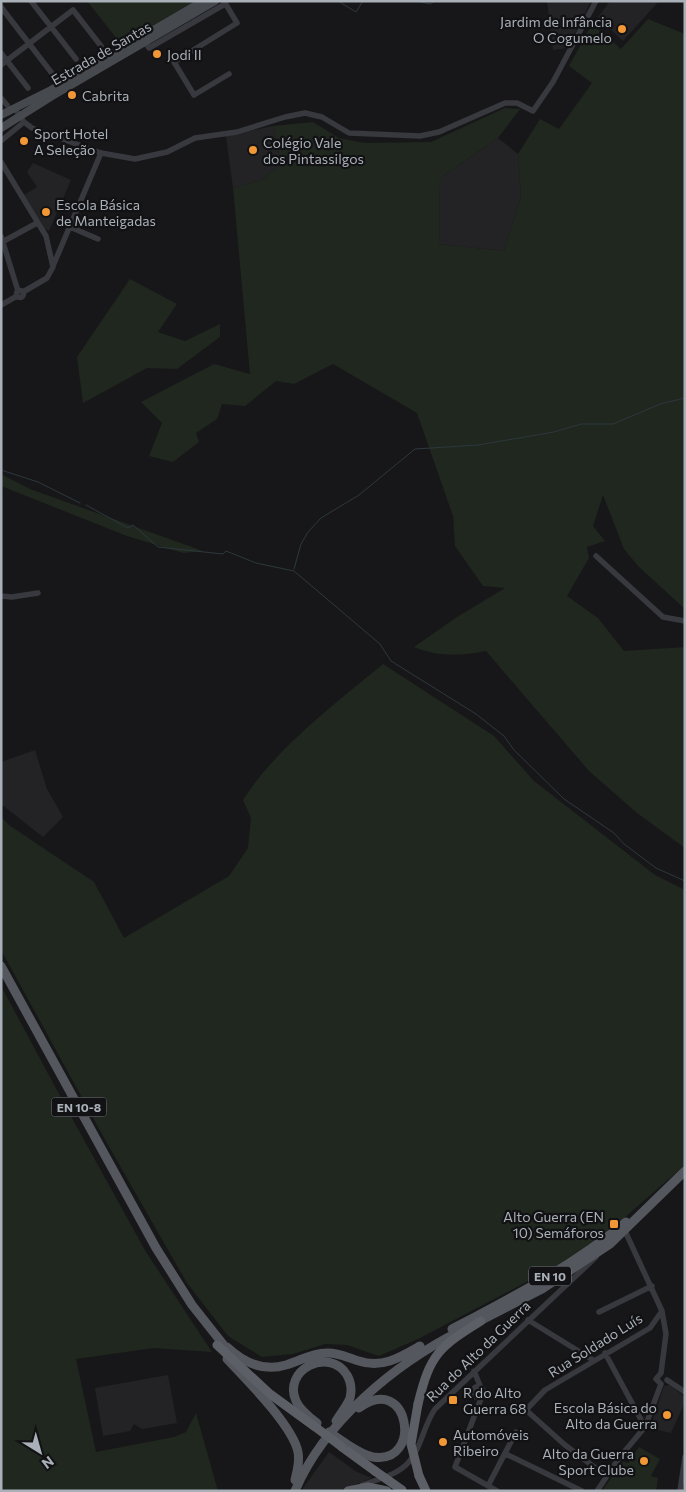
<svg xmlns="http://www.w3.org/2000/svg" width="686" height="1492" font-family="Commissioner,sans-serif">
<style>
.built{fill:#232326}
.green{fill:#1f271f}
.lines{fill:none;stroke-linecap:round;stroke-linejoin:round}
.stream{stroke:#2d383d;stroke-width:1}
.minor{stroke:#38393e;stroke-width:5.5}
.secondary{stroke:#46494e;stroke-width:8}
.primary{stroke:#54575d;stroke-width:9}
.trunk{stroke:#5c6066;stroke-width:9}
.primary-bridge{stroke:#54575d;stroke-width:9}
.trunk-bridge{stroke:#5c6066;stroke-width:9}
.poi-dot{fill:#f19736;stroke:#121214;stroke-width:2}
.labels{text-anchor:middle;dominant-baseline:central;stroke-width:4.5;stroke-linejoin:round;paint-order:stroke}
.shield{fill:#121214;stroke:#7c8187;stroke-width:1}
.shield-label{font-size:12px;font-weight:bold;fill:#a9b0b8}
.poi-label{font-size:14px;fill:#a9b0b8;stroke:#121214;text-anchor:start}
.street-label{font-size:14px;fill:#a9b0b8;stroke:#121214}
</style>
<rect width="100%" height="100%" fill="#171719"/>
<path class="built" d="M547 1H591L568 48 553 50Z
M610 1H659L623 41 598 17Z
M273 126 281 164 262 180 233 188 226 136Z
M498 138 518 154 521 196 504 251 439 244 440 178Z
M33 163 71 180 49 231 45 229 24 195 37 187 27 172Z
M35 750 47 789 63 817 43 837 1 804V762Z
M168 1375 177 1423 142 1429 134 1424 130 1431 103 1436 95 1388Z
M670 1385 685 1397V1402L671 1433 650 1428 664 1386Z
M329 1452 357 1472 372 1478 339 1491H301Z"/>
<path class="green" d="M87 1H195L121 44Z
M648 19 685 34V609L639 567 624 549 603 495 593 526 605 541 587 547 589 558 567 596 598 618 624 651 685 647V848L637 813 589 771 486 651C461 656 438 657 414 647L457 617 505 588 483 586 455 546 453 516 417 413 333 364 294 384 276 381 245 406 222 404 217 419 196 433 199 442 173 462 149 456 162 423 141 402 214 364 250 374 233 188 262 180 281 164 273 126 313 122 339 138 365 143 431 142 505 108 520 109 498 138 440 178 439 244 504 251 521 196 518 154 540 119 559 129 592 83 569 66 592 24 621 49Z
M130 279 177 304 158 332 185 341 220 324V337L177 369 147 368 83 403 77 357Z
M1 474 30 489 203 551 183 553 127 536 1 486Z
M383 664 494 736 534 781 655 875 685 890V1165L594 1244 555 1267 418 1339 379 1356 347 1345 325 1344 293 1354 262 1357 228 1336 187 1283 108 1145 1 950V817L9 825 94 882 124 938 229 876 248 848 251 818 243 800C274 750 337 702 383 664Z
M1 986 73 1120 146 1252 212 1352 154 1348 76 1359 96 1452 174 1437 186 1432 196 1413 218 1491H1Z
M639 1447 660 1459 651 1476 658 1478 656 1491H602L623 1461 628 1463Z"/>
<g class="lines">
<path class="stream" d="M338 1 356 12 363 1
M417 1 430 4 435 1
M1 470 38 482 80 503
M86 505 128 528 133 525 158 547 223 554 226 551 256 563 294 571 380 644 391 661 476 714 504 736 514 750 564 799 614 833 624 844 656 868 685 881
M294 569 301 544 308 532 321 518 359 495 415 449 478 445 554 432 581 424H613L660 404 685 398"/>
<path class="minor" d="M31 1 76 59
M224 1 237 23 174 62 194 95 229 74
M1 7 54 76
M145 42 149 48 225 4
M1 53 28 88
M1 65 73 10 101 46
M1 98 7 105
M10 109H15L24 122 32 128 101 153 135 159 167 152 195 138 237 132 285 117 305 113 322 117 349 133 420 136 439 132 505 103H517L533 111 553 82 596 1
M1 141 24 122
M1 162 46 236 53 267 47 278 23 292
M70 227 98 239
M1 236 18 291
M4 241 37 223
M53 266 101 153
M16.5 294a3.5 3.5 0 1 1 7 0a3.5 3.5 0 1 1-7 0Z
M1 305 17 296
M596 556 663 617 685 621
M1 596 12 597 38 593
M625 1231 662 1311 666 1334 661 1373
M599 1312 652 1286
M528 1320 593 1360
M605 1353 645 1427
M474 1371 481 1388
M667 1380 685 1392
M661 1384 656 1379 661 1373
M472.5 1392a5.5 5.5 0 1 1 11 0a5.5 5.5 0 1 1-11 0Z
M482 1396 455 1467 497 1491
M506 1454 582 1491
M606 1476 565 1445 526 1410 545 1390 650 1328 662 1311
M362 1485C376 1480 394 1476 406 1465 421 1451 423 1426 435 1409L596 1257
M488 1486 516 1432
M597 1491 619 1458 645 1427 661 1384
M680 1491 685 1457"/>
<path class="secondary" d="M1 115 51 90 203 1
M1 128 52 96 215 1"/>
<path class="primary" d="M1 966 156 1248 192 1305 230 1353
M474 1324 542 1289 610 1244 685 1171
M452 1329C513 1297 573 1266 626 1222
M227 1347C243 1362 263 1372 286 1365 300 1361 312 1353 326 1353 338 1352 348 1358 359 1361 382 1369 401 1357 420 1346
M227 1359C246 1379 293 1426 298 1452 300 1462 297 1471 295 1480
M317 1423C309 1417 300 1410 296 1401 282 1370 329 1346 347 1375 351 1382 352 1390 350 1398 347 1406 340 1414 336 1421
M345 1443C353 1448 363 1455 373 1457 424 1465 409 1371 359 1408
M295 1491C324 1422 395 1364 460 1331"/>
<path class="trunk" d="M217 1345 270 1394 314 1426
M418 1404C430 1354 439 1347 481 1321
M342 1447 375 1471
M419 1476 426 1491
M348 1491 368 1487 387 1491"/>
<path class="primary-bridge" d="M329 1432 345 1443"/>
<path class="trunk-bridge" d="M418 1404 411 1444 419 1476
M314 1426 342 1447
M375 1471 402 1490"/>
</g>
<g class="poi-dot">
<circle cx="622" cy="29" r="5"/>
<circle cx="157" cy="54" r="5"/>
<circle cx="72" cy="95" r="5"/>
<circle cx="24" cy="141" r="5"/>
<circle cx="253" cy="150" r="5"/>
<circle cx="46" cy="212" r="5"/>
<rect x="609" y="1219" width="10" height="10" rx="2.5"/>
<rect x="448" y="1395" width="10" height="10" rx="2.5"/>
<circle cx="667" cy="1415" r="5"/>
<circle cx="443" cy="1442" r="5"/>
<circle cx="644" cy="1461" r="5"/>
</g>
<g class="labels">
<g class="shield">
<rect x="51.5" y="1097.5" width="55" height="19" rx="4"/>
<rect x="529" y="1266.5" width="42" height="19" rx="4"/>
</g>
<g class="shield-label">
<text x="79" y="1107">EN 10-8</text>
<text x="550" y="1276">EN 10</text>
</g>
<g class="poi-label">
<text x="612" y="21" text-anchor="end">Jardim de Infância<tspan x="612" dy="16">O Cogumelo</tspan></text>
<text x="167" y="54">Jodi II</text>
<text x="82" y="95">Cabrita</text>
<text x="34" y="133">Sport Hotel<tspan x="34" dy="16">A Seleção</tspan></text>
<text x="263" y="142">Colégio Vale<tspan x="263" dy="16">dos Pintassilgos</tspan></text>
<text x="56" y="204">Escola Básica<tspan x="56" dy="16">de Manteigadas</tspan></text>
<text x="604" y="1216" text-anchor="end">Alto Guerra (EN<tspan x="604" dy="16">10) Semáforos</tspan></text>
<text x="463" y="1392">R do Alto<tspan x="463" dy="16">Guerra 68</tspan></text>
<text x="657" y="1407" text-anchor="end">Escola Básica do<tspan x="657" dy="16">Alto da Guerra</tspan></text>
<text x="453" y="1434">Automóveis<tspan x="453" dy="16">Ribeiro</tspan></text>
<text x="634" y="1453" text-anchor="end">Alto da Guerra<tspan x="634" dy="16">Sport Clube</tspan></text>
</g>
<g class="street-label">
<text transform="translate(101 53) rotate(-30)">Estrada de Santas</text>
<text transform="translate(595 1345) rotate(-32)">Rua Soldado Luís</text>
<text transform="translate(478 1351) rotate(-44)">Rua do Alto da Guerra</text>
</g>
</g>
<rect width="686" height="1492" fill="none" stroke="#a9b0b8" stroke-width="5"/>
<g transform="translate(40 1452) rotate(143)" stroke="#121214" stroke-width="4" paint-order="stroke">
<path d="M0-4L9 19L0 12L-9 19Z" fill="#a9b0b8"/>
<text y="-8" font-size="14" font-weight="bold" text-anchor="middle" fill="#a9b0b8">N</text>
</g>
</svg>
